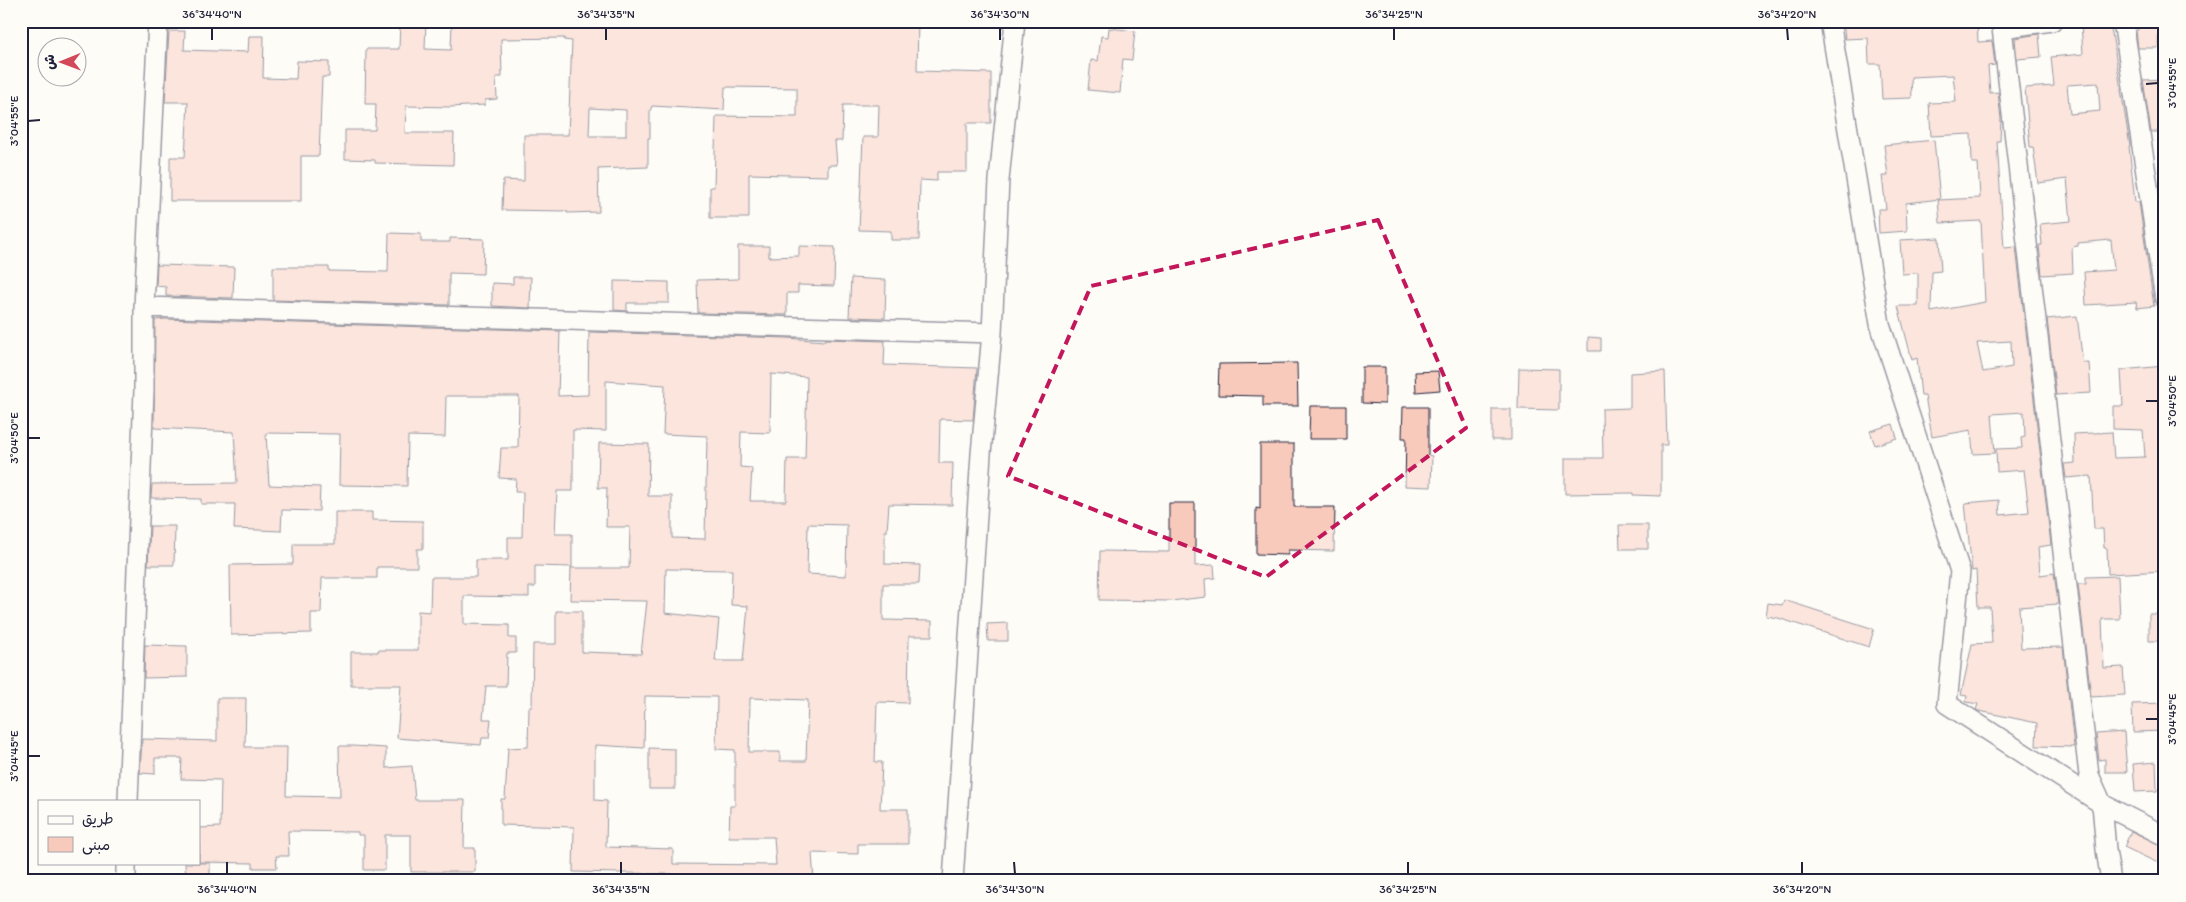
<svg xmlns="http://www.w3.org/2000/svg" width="2186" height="902" font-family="Itim,'Playpen Sans Arabic',sans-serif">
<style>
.building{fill:#f8cabc;stroke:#22223b;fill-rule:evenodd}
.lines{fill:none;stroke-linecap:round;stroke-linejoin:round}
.minor-casing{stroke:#22223b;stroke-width:22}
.minor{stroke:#fdfcf7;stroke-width:19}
.marked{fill:none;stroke:#c2185b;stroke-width:4;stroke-dasharray:10 6;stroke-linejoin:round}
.ticks{fill:none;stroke:#22223b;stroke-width:2}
.neatline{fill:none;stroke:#22223b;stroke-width:2}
.ticks-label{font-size:12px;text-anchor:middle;fill:#22223b}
</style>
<rect width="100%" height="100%" fill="#fdfcf7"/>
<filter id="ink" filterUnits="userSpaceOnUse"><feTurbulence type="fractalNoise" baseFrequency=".02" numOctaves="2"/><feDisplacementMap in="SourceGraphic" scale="10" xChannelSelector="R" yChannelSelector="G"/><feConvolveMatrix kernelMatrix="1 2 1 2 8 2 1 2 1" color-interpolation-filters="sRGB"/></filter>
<g filter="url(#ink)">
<path class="building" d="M400 21H426L425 49 451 50 452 21H918L917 71 991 73V123H967V172H937V181L920 180 919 240H891V231L859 230 863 137H878L879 105H843L842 141H835L837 165H828V176L749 174V218H710V187H714L716 116 797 117V88L725 87 724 110 652 106 650 111V138H648V167L598 169 599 212 567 213V211L502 210 503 180 524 181V135H568L572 41 564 40 565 38 501 39 502 77H496L497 99 485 100V105L450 107 406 106 405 133H454L453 165 375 163V160L345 159V130H375L376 104H365L366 49H399ZM590 108 626 110V136H589Z
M1843 21H1977L1978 42 1992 41 1995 65 1988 66 1990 93 1998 92 2001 119 2000 141H1997L2004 248 2016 247 2051 545 2038 547 2040 575 2054 573 2058 604 2019 607 2021 648 2063 647 2074 747 2036 746 2037 723 1979 711 1976 710 1978 704 1966 702 1967 696 1961 695 1972 644 1992 643 1990 607H1978L1976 570 1972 571 1965 503 1999 500 2000 515 2029 512 2024 470 1997 472 1996 449 2022 448 2021 438 2025 437 2024 412 1992 414 1995 453 1973 454 1971 430 1932 437 1925 396H1921L1917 358 1912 360 1898 306H1918V273L1902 274 1900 240 1939 238 1941 271 1932 272 1931 312 1985 302 1981 221 1940 223 1938 200 1980 198 1978 163H1972L1971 134 1931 136 1929 103 1956 102 1953 75 1911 77 1912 98 1882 99 1880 64H1869L1868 38 1845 39ZM2011 341 2012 367 1983 372 1977 343Z
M2110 21 2130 146H2129L2135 202H2139L2154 306 2137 308 2136 302 2086 305 2084 272 2114 270 2111 240 2078 243V246L2072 247 2073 273 2042 275 2039 245H2042L2040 224 2071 221 2067 179 2038 183 2033 147H2030L2025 88 2054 86 2051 57 2083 54 2081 23ZM2098 83 2100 111 2070 114 2067 85Z
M2139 21H2159L2158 48H2138L2136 30H2138Z
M1109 28 1135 31 1132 60 1123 59 1120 93 1088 90 1091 60 1098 61 1101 36 1108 37Z
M169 31H185L184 50 248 52 249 36H264L263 78 296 79 297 61 329 62V77H322L319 156H301V201H170V157H185L188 102H165Z
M2039 34 2041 57 2017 59 2015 38Z
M2165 79V132H2151L2143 80Z
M1934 140 1940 199 1906 203 1907 231 1879 233 1878 209H1886L1882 176H1888L1884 145Z
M389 233 421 234V242H450V238L484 239 483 274 449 273V305L273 300V267H329V271L388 272Z
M738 246H769V257L799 256V246L835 247 834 286 798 285V293H787V315L698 313 697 280 738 279Z
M157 265 234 267 233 298 166 296V287L156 286Z
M513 277H531L530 308 492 306V283L513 284Z
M851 278 886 280 885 318 849 317Z
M614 281 669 282V303H627V311L614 310Z
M2077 316 2083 363H2089L2091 393 2056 395 2047 319Z
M165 319 560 331 558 396 588 395 589 332 787 338 824 341 825 339 885 341 884 365 977 368 973 420 940 419 939 463H953L952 505 889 504 887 531H885V564L920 565 919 584H883V620L932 621V636H909L908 703 877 702 875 762H882L880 809H908V844H858V854L812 853 814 881H672V874L573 872 574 827 501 825V799H505L508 748 528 747 529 707H532L533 644H556V611H582V652L641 654 647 601 570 600 571 568H629L630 527H606L607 488H598L599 443 649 444 648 496H672V538L705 539 707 436 663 434 665 385 606 381V431L573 430V491H557L555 534H572V567L535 566V587H529V597L464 596V624L509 625V638H516V653H507L506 686H486L483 719H491L489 738H482L481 745 397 738 401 685H351V652H378V650H418V611L430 612 431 577H476V560H508V537H522L523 492H515L516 479 499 478 501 448H518L519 396H446L445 437 408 436 407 486 339 485 340 434 266 433 269 485 320 487 319 511 282 510 281 531 234 529 235 504H201V499L151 498 152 484 237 483 234 432 154 428 155 320ZM771 374 807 377 805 459H787L786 501H750L752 468 740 467 741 432 770 433ZM808 524 847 525 846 576 807 574ZM666 569 732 570 731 605 748 606 743 661H715L719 619 665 613ZM645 696 717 697 716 749 735 750V806H730L729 837H774L776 865 673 864V849L606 847 607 801 595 800V745L644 748ZM750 698 808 700 806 761H780V752H749Z
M1588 337 1601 338V351H1588Z
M1297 363 1298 406H1263V396L1218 395 1219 364Z
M2165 366V571L2108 574 2107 548H2104L2103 529H2094L2091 476 2066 478 2064 464 2075 463 2074 434 2112 432 2114 458 2145 457 2143 430 2113 429V406H2123L2121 370Z
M1362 367H1385V404L1362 403Z
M1519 368 1559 369V410L1518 409Z
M1438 371 1440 390 1416 392 1415 372Z
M1665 371 1667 445H1661V496L1633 495V493L1565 494V458H1603L1602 409 1630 408V373Z
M1310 406H1346V439H1309Z
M1403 407H1428V455L1432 456 1431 487 1405 486 1406 438H1402Z
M1492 409H1511V440H1492Z
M1893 424 1897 438 1875 445 1870 431Z
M1260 444H1294V507H1335L1334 551 1288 550V555L1256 554V508L1260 509Z
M1169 503H1195V566L1214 565 1215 578 1205 579 1206 597 1171 601 1099 600 1100 551 1169 552Z
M335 512H372V520L423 521V549H417V567H377V578H322L321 613H311V633L231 635 230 565 293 564V544H335Z
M1619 525H1648V549H1620Z
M150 526H175L174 565H148Z
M2118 576 2120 619H2102L2104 668 2123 667 2125 695 2091 697 2078 584H2086V577Z
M1784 600 1874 629 1869 647 1778 618 1766 616 1768 603 1782 605Z
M2149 614H2162V641H2149Z
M1008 623V641H988L987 624Z
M145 645 187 646V677L144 678Z
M217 698H246L245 747H287L286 796 340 797 339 746H353L386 748V768L412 766 415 800H465L464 848H475V872H411V835H385V870H364V835H358V832L288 831 289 856H276L277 868H253V863L199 862V828L220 827 221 780 181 779 182 758H155V774L140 773 142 739 217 741Z
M2165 703V731L2133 732 2132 704Z
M2124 732 2127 772H2105V759L2099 760 2096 734Z
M649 748 675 749V789H649Z
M2156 762 2157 791 2135 792 2133 764Z
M2131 831 2165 847V854L2160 864 2124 847Z
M185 863H210V881H186Z"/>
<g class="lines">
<defs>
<path id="minor" d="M1830 21 1880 324 1960 571 1947 704 2102 804 2165 836
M2052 21 2002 28 2089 775 2102 804 2106 850 2111 881
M2123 21 2165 299
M144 307 992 333
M128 801 144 390V307L158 21
M126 881V863
M953 881 981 454 992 333 999 180 1015 21"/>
</defs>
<use href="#minor" class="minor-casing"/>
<use href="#minor" class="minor"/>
</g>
</g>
<path d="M0 0H2186V902H0ZM1378 220 1466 428 1266 577 1008 476 1091 286Z" fill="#fdfcf7" fill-opacity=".55" fill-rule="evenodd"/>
<path class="marked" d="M1378 220 1466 428 1266 577 1008 476 1091 286Z"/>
<path class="ticks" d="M212 28V40M606 28V40M1000 28V40M1394 28V40M1787 28 1788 40M2146 84 2158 83M28 121 40 120M2146 401H2158M28 438H40M2146 719H2158M28 756H40M227 862V874M621 862V874M1014 862 1015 874M1408 862V874M1802 862V874"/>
<rect width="2186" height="902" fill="none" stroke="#fdfcf7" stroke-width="55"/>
<rect x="38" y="800" width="162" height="65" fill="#fdfcf7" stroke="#a5a5ac"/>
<rect x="48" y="816" width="25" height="8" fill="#fdfcf7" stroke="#a5a5ac"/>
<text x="82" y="824" font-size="15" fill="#22223b">طريق</text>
<rect x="48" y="837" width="25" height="15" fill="#f8cabc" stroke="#a5a5ac"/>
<text x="82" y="850" font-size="15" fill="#22223b">مبنى</text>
<g transform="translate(62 62) rotate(269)"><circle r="24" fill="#fdfcf7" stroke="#a5a5ac"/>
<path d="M0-4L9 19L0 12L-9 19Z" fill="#d1495b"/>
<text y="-8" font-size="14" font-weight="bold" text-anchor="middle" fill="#22223b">ش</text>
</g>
<rect x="28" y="28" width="2130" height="846" class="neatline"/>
<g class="ticks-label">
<text x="212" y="18">36°34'40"N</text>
<text x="606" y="18">36°34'35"N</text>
<text x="1000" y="18">36°34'30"N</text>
<text x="1394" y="18">36°34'25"N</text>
<text x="1787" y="18">36°34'20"N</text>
<text transform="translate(2172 83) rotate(-90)" y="4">3°04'55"E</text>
<text transform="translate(14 121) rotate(-90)" y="4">3°04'55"E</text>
<text transform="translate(2172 401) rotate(-90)" y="4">3°04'50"E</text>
<text transform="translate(14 438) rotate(-90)" y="4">3°04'50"E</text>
<text transform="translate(2172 719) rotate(-90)" y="4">3°04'45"E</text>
<text transform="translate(14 756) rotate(-90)" y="4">3°04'45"E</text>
<text x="227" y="893">36°34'40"N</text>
<text x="621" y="893">36°34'35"N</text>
<text x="1015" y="893">36°34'30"N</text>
<text x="1408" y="893">36°34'25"N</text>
<text x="1802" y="893">36°34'20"N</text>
</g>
</svg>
